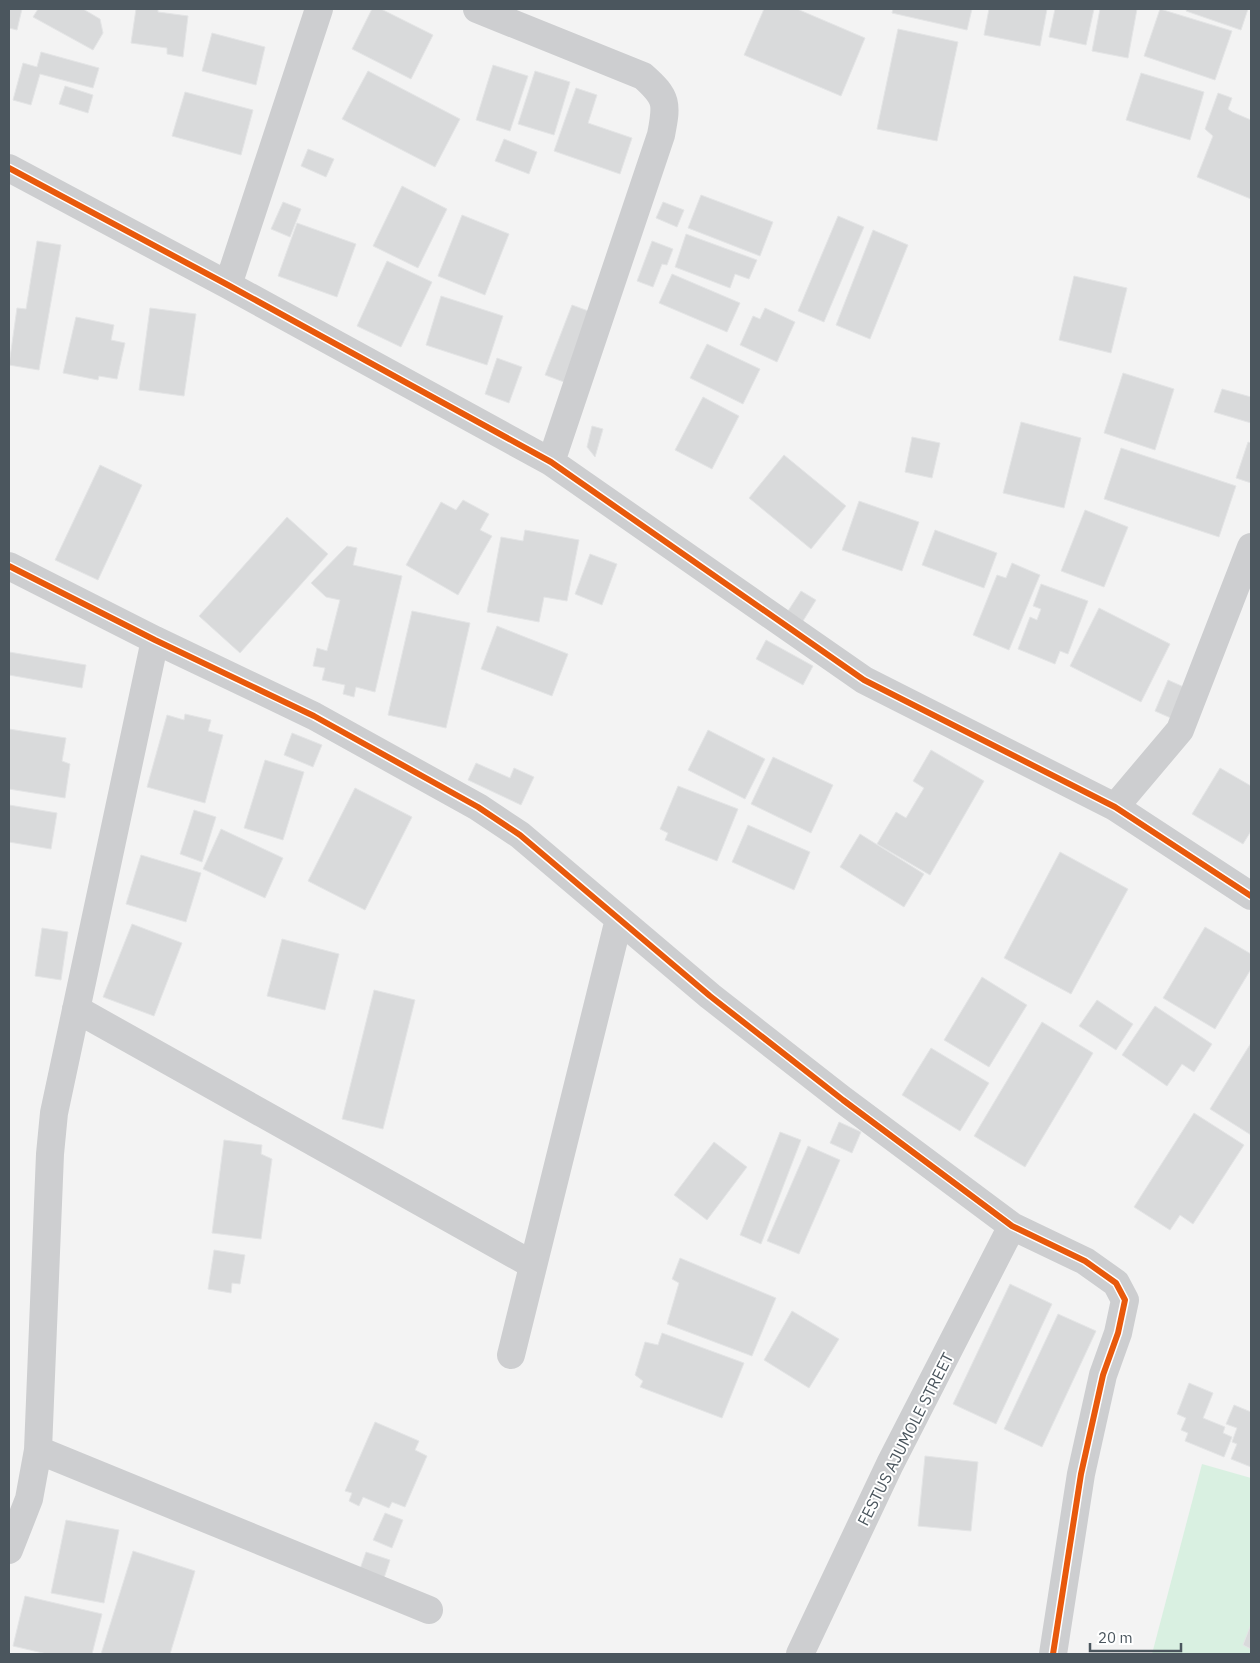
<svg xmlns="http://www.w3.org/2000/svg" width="1260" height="1663" font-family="'IBM Plex Sans',sans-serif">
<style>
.green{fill:#d9f0e1}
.building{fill:#d9dadb;stroke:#e4e5e6}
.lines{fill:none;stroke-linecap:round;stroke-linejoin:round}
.minor{stroke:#cdced0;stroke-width:28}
.cycleway-casing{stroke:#fff;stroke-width:9}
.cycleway{stroke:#e8590c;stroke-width:6}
.labels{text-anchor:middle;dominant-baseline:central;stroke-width:4;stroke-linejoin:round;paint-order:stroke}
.street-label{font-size:16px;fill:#4b565e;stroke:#fff}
</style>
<rect width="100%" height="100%" fill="#f3f3f3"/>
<path class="green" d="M1202 1464 1251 1478V1654H1152Z"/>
<path class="building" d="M9 9H22L17 30 9 28Z
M38 9H83L100 19 103 33 93 50 33 17Z
M136 9H158V12L188 16 183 57 167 54V48L131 43Z
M372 9H381L433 35 411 79 352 49Z
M764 9H797L865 38 841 96 744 55Z
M893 9H972L967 30 892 13Z
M989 9H1047L1040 46 984 35Z
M1055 9H1094L1086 45 1049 37Z
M1100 9H1137L1128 58 1092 51Z
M1160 9 1232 31 1215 80 1144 56Z
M1187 9H1248L1241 30 1186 11Z
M898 29 958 42 937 141 877 129Z
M212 33 265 47 256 85 202 71Z
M41 52 99 68 93 88 40 74 31 105 13 100 23 63 37 67Z
M493 65 528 76 510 131 476 120Z
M368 71 460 119 435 167 342 119Z
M535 71 570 82 554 135 518 124Z
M1141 73 1204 92 1190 140 1126 120Z
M65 86 93 95 88 113 59 104Z
M576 88 597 95 588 123 632 138 620 174 554 151Z
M185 92 253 110 241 155 172 136Z
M1218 93 1232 98 1228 109 1232 112 1251 120V199L1197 177 1213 136 1205 129Z
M504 139 537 152 529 174 495 161Z
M308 149 334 159 326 177 301 166Z
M402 186 447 209 418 268 373 246Z
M701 195 773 222 760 256 688 228Z
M283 202 301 209 290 237 271 229Z
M663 202 684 210 677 227 656 218Z
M462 215 509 234 485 295 438 276Z
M838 216 864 227 824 322 798 311Z
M297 223 356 244 337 297 278 276Z
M873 230 908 245 870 339 836 325Z
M686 234 757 260 749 279 735 274 730 288 675 267Z
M37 241 61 245 39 370 9 365 17 308 26 309Z
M652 241 673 249 667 265 662 264 653 287 637 281Z
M387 261 432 282 401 347 357 326Z
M672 274 740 303 727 332 659 303Z
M1074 276 1127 288 1111 353 1059 340Z
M441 296 503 316 487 365 426 345Z
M572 305 591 312 564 382 545 375Z
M150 308 196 314 184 396 139 390Z
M765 308 795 322 777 362 740 345 753 316 760 319Z
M76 317 114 325 111 340 125 343 117 379 99 376 98 380 63 373Z
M707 344 760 369 743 404 690 378Z
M497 358 522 367 509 403 485 394Z
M1123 373 1174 389 1155 450 1104 433Z
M1222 389 1251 397V423L1214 412Z
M703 397 739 416 712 469 675 450Z
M1021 422 1081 438 1064 508 1003 493Z
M592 426 603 429 595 457 587 447Z
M912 437 940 443 932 478 905 472Z
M1248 442 1251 443V483L1236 478Z
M1121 448 1236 486 1219 537 1104 499Z
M784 455 846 506 811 549 749 498Z
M100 465 142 485 98 580 55 560Z
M463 500 489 514 480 530 492 536 458 595 406 565 441 502 456 510Z
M859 501 919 522 902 571 842 550Z
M1085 510 1128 527 1104 587 1061 571Z
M287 517 328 554 240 653 199 616Z
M525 530 579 540 567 601 544 597 539 622 487 612 501 537 523 541Z
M935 530 997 553 984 588 922 565Z
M347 546 357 548 353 565 402 576 375 692 356 687 354 697 343 694 345 685 322 680 325 668 313 666 317 648 327 651 340 600 326 597 311 583Z
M590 554 617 564 602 605 575 594Z
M1012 563 1040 575 1009 650 973 635 997 575 1006 578Z
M1041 584 1088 601 1068 654 1060 651 1055 664 1018 649 1030 617 1037 620 1041 609 1033 606Z
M801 591 816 600 803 621 788 611Z
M1099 608 1170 644 1141 702 1070 666Z
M412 611 470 623 446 728 388 715Z
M497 626 568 654 552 696 481 669Z
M766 640 813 666 803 685 756 659Z
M9 652 86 665 82 688 9 675Z
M1168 680 1186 688 1173 719 1155 711Z
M185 714 211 720 208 731 223 735 205 803 147 787 167 715 184 720Z
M9 729 66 738 62 761 70 764 65 798 9 789Z
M708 730 765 759 745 799 688 770Z
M292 733 322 745 313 767 284 755Z
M931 750 984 781 930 875 877 844 896 812 906 818 924 788 913 781Z
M773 757 833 785 811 833 751 804Z
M265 760 304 772 283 840 244 828Z
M476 763 510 778 514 768 534 777 521 805 468 780Z
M1220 768 1251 786V831L1243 844 1192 814Z
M678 786 738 809 717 861 665 840 668 833 660 829Z
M355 788 412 817 365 910 308 881Z
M9 805 57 813 51 849 9 842Z
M194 810 216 817 202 862 180 854Z
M748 825 810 852 794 890 732 862Z
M221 829 283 858 265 898 203 869Z
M860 834 924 874 904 907 840 867Z
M1060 852 1128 889 1071 994 1004 958Z
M141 855 201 873 186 922 126 904Z
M132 924 182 943 154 1016 103 997Z
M1205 927 1251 954V969L1215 1029 1163 998Z
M42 928 68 932 61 980 35 976Z
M282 939 339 954 325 1010 267 996Z
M982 977 1027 1005 989 1067 944 1040Z
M374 990 415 1000 383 1129 342 1119Z
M1097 1000 1133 1024 1116 1050 1079 1026Z
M1155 1006 1212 1044 1194 1072 1182 1064 1167 1086 1122 1055Z
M1042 1022 1093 1053 1025 1167 974 1136Z
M1251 1043V1135L1210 1109Z
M931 1048 989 1083 960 1131 902 1095Z
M1194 1113 1244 1145 1193 1224 1180 1215 1170 1230 1134 1207Z
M839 1122 861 1132 852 1153 830 1143Z
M780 1132 801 1140 761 1244 740 1235Z
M224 1140 262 1145 261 1154 272 1159 261 1239 212 1233Z
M714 1142 747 1167 707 1220 674 1195Z
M808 1146 840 1160 799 1254 767 1241Z
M214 1250 245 1255 240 1284 232 1283 231 1293 208 1289Z
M680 1258 776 1298 752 1356 667 1324 679 1283 672 1279Z
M1010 1284 1052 1304 996 1424 953 1404Z
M792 1311 839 1339 809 1388 764 1360Z
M1058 1314 1096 1331 1042 1447 1004 1429Z
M662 1333 744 1363 722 1418 640 1387 643 1381 635 1375 645 1342 658 1345Z
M1189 1383 1213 1393 1203 1418 1225 1427 1223 1433 1232 1437 1224 1457 1185 1441 1188 1433 1181 1430 1186 1418 1177 1414Z
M1234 1405 1251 1412V1467L1231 1459 1237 1444 1232 1442 1237 1428 1226 1424Z
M375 1422 419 1441 415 1450 427 1456 405 1507 392 1502 389 1508 363 1497 359 1506 349 1501 352 1493 345 1491Z
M925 1456 978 1462 971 1531 918 1526Z
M385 1513 403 1520 392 1548 373 1540Z
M66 1520 119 1530 104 1603 51 1593Z
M133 1551 195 1571 170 1654H101Z
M366 1552 390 1560 384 1578 360 1569Z
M25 1596 102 1614 92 1654H47L13 1646Z
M1251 1624V1649L1243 1645Z"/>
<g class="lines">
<path class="minor" d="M477 9 643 76C668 98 667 104 661 135L551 462
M9 168 228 285 551 462 864 680 1115 807 1251 896
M228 285 319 9
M9 566 155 640 314 716 478 807 520 835 710 996 843 1100 1012 1226 1085 1261 1116 1283 1125 1300 1118 1333 1103 1375 1081 1474 1053 1654
M1115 807 1180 730 1251 547
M76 1009 533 1265
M511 1355 619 919
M38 1450 429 1610
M9 1550 29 1499 38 1450 50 1154 54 1113 155 640
M800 1654 890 1464 1012 1226"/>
<defs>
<path id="cycleway" d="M9 168 228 285 551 462 864 680 1115 807 1251 896
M9 566 155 640 314 716 478 807 520 835 710 996 843 1100 1012 1226 1085 1261 1116 1283 1125 1300 1118 1333 1103 1375 1081 1474 1053 1654"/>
</defs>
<use href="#cycleway" class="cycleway-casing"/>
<use href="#cycleway" class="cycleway"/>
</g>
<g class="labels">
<g class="street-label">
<text transform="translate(905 1439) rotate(-63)">FESTUS AJUMOLE STREET</text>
</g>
</g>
<rect width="1260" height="1663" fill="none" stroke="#4b565e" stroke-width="20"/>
<path d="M1090 1643v8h91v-8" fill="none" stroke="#4b565e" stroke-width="2.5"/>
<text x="1098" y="1643" font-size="15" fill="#4b565e" stroke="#ffffff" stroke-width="4" paint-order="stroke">20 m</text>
</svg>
